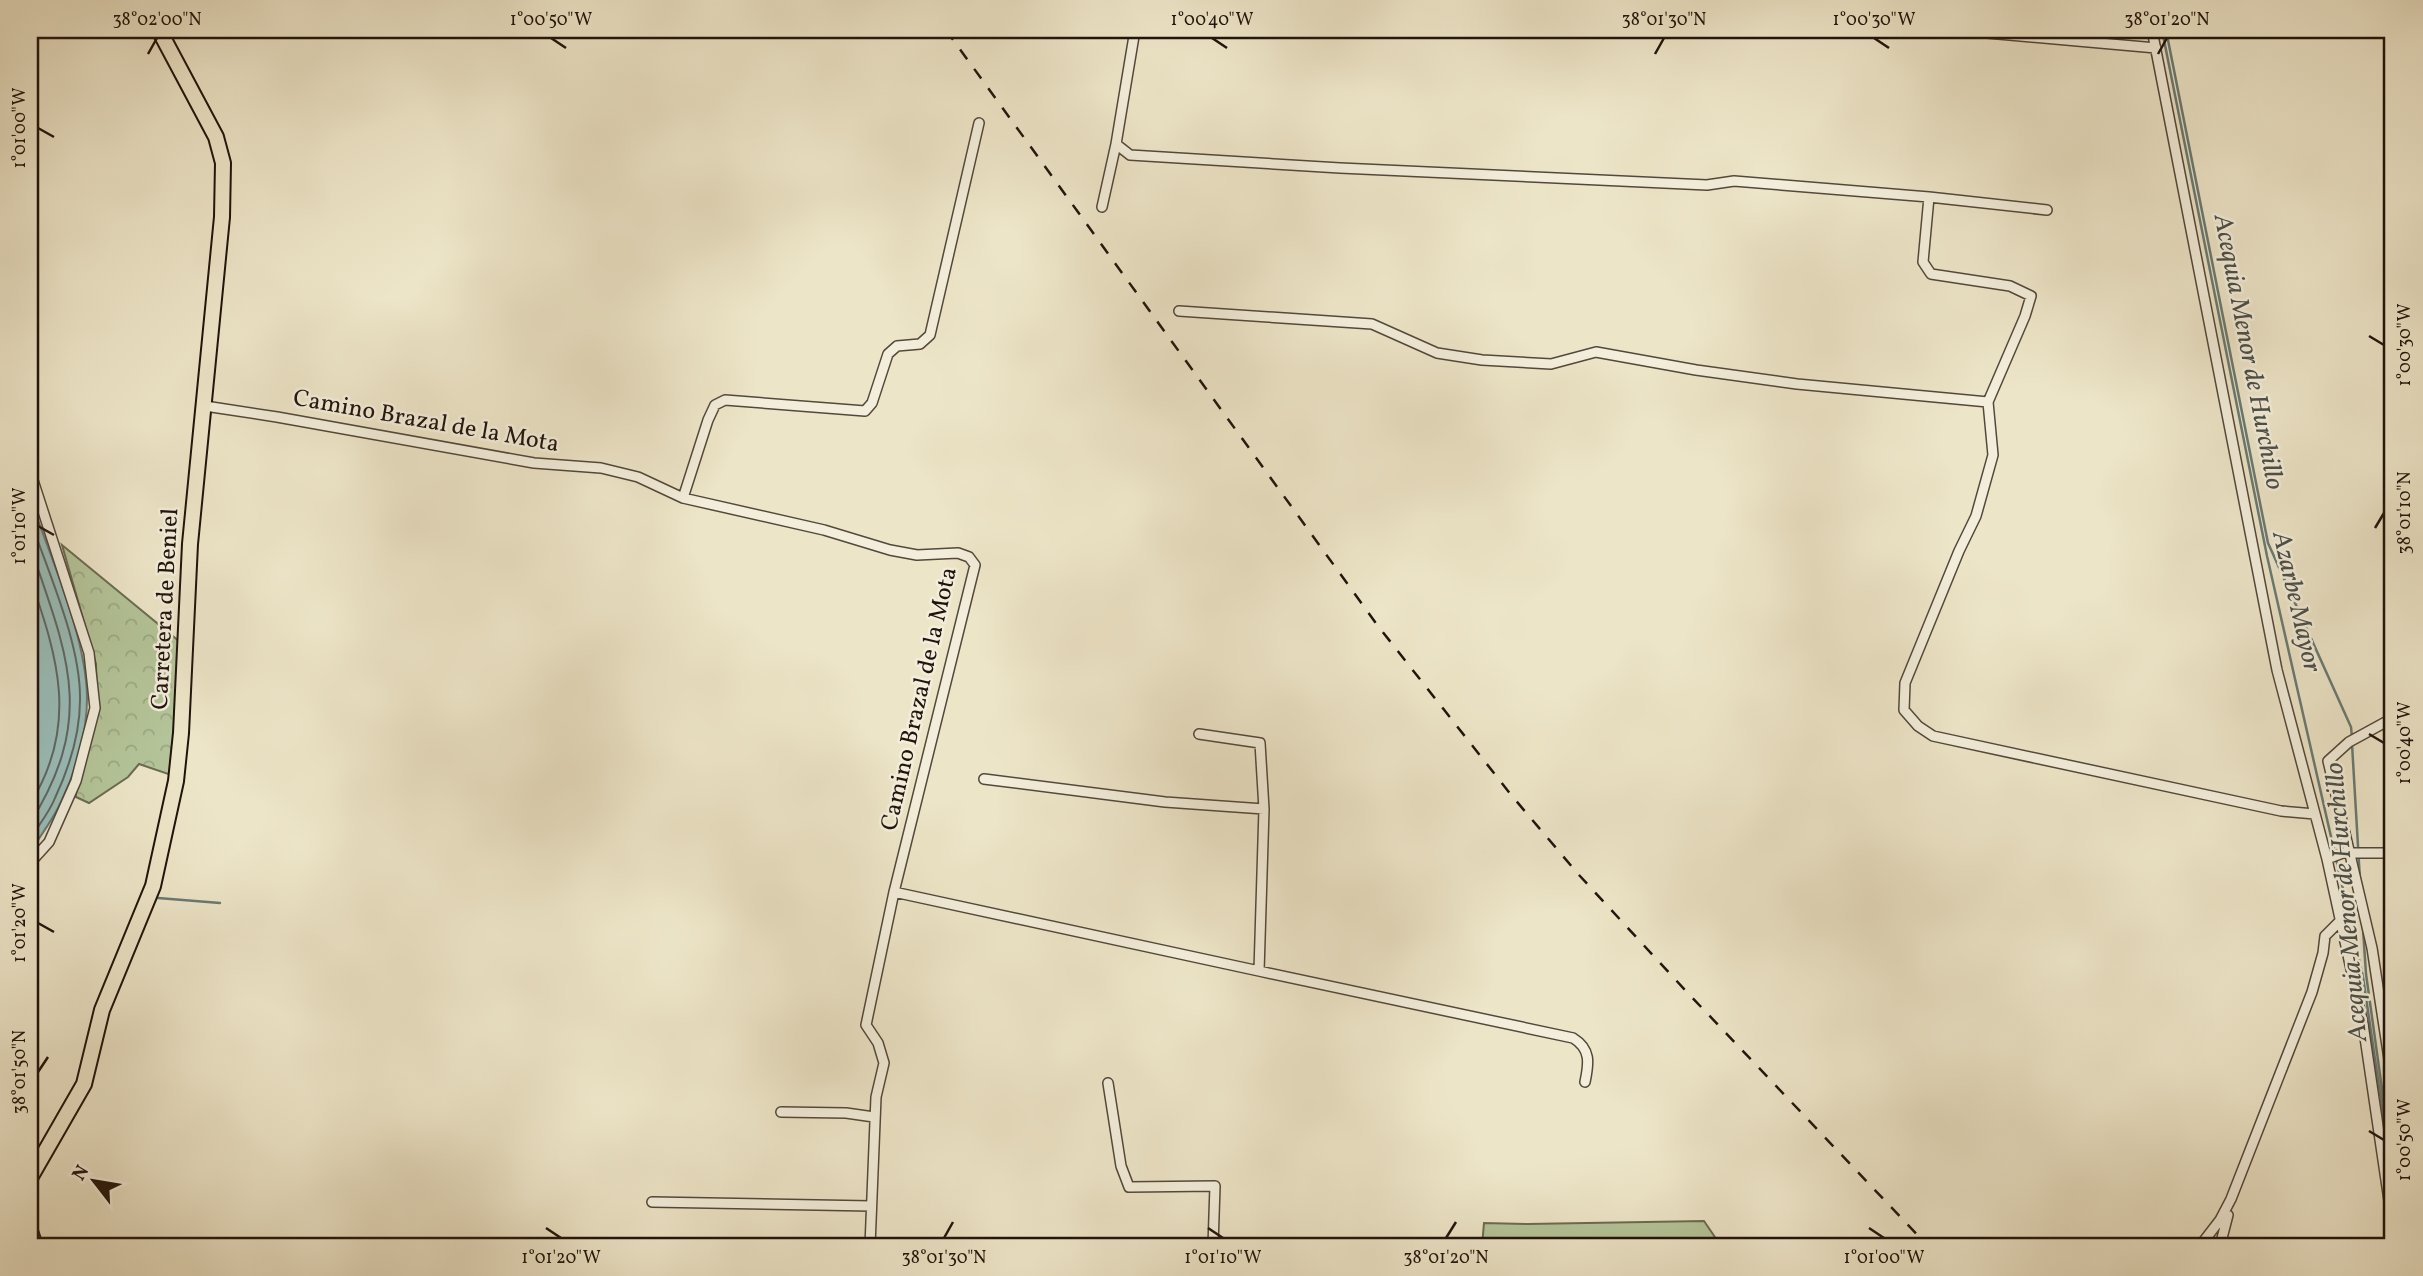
<svg xmlns="http://www.w3.org/2000/svg" width="2423" height="1276" font-family="Vollkorn,serif">
<style>
.grass{fill:#b4c599;stroke:#6a6c52;stroke-width:2}
.park{fill:url(#park-crowns);stroke:#6a6c52;stroke-width:2}
.water{fill:#9abeba;stroke:#697a74;stroke-width:2}
.lines{fill:none;stroke-linecap:round;stroke-linejoin:round}
.shore{stroke:#5d6863;stroke-width:2}
.stream{stroke:#697a74;stroke-width:2.5}
.minor-casing{stroke:#53483b;stroke-width:12}
.primary-casing{stroke:#20130c;stroke-width:18}
.minor{stroke:#f3eedb;stroke-width:9}
.primary{stroke:#ede5c8;stroke-width:14}
.rail{stroke:#20130c;stroke-width:2.5;stroke-dasharray:12 12;stroke-linecap:butt}
.ticks{fill:none;stroke:#20130c;stroke-width:2.5}
.labels{text-anchor:middle;dominant-baseline:central;stroke-width:5;stroke-linejoin:round;paint-order:stroke}
.street-label{font-size:24px;fill:#20130c;stroke:#f3eedb}
.water-label{font-size:26px;font-style:italic;fill:#4b4f49;stroke:#f3eedb}
.neatline{fill:none;stroke:#20130c;stroke-width:2.5}
.ticks-label{font-size:18px;text-anchor:middle;fill:#20130c}
</style>
<defs>
<pattern id="park-crowns" width="20" height="18" patternUnits="userSpaceOnUse" patternTransform="scale(1.75)"><rect width="20" height="18" fill="#b4c599"/><path d="M2 6a3 3 0 1 1 6 0M12 15a3 3 0 1 1 6 0" fill="none" stroke="#9aa883"/></pattern>
</defs>
<rect width="100%" height="100%" fill="#ede5c8"/>
<filter id="stains"><feTurbulence type="fractalNoise" baseFrequency=".00286" numOctaves="4"/><feColorMatrix values="0 0 0 0 .2 0 0 0 0 .09 0 0 0 0 .02 0 0 0 .5 -.17"/></filter>
<radialGradient id="worn" r=".72"><stop offset=".6" stop-color="#630" stop-opacity="0"/><stop offset="1" stop-color="#630" stop-opacity=".3"/></radialGradient>
<path class="grass" d="M1704 1221 1721 1246H1482L1484 1223 1528 1224Z"/>
<path class="park" d="M62 545 180 642 171 775 139 764 128 777 89 803 76 797V790L97 715 96 664Z"/>
<path class="water" d="M30 498C50 556 87 638 87 699 87 733 76 771 61 802 53 820 40 836 30 852Z"/>
<g class="lines">
<path class="shore" d="M30 519C48 572 81 644 80 700 80 733 69 768 55 798 49 813 38 826 30 839
M30 546C67 654 97 717 30 823
M30 578C58 657 79 726 30 804"/>
<path class="stream" d="M2162 30 2267 556 2363 977 2393 1182
M2166 30 2268 543 2351 727 2352 737
M2352 744 2360 880
M158 898 220 903
M2363 929 2366 974 2393 1168"/>
<defs>
<path id="minor" d="M1135 30 1116 144 1130 155 1340 168 1707 185 1734 181 1929 197
M1953 30 2156 48
M2152 30 2277 670 2327 859 2363 1024 2393 1228
M1102 207 1116 144
M1179 311 1372 324 1437 353 1482 360 1551 364 1596 352 1696 370 1797 384 1988 402 1993 455 1976 516 1959 551 1905 683 1904 710 1918 726 1933 736 2281 811 2315 814
M1988 402 2025 316 2031 296 2010 286 1931 274 1923 262 1929 197 2047 210
M205 406 277 417 534 463 601 468 638 477 683 498 824 530 890 550 917 555 958 553 969 557 975 565 894 892 866 1025 878 1043 884 1063 876 1097 870 1246
M30 471 89 653 95 708 76 781 49 842 30 863
M683 498 708 420 715 405 725 400 865 411 872 403 888 354 897 346 920 344 930 335 979 123
M2393 718 2349 742 2328 761 2372 948 2393 1085
M1199 734 1260 743 1264 809
M2327 859 2343 853H2393
M894 892 1259 971 1264 809 1165 802 984 779
M1259 971 1573 1038C1591 1049 1589 1063 1585 1082
M1108 1083 1121 1166 1129 1187 1215 1186 1213 1246
M781 1112 846 1113 874 1117
M652 1202 871 1206
M2200 1246 2220 1220 2231 1199 2312 992 2323 953 2325 936 2340 921
M2220 1246 2228 1215"/>
<path id="primary" d="M30 1178 84 1084 102 1010 153 886 176 781 181 733 190 544 222 217 223 163 216 137 159 30
M30 1231 35 1246"/>
</defs>
<use href="#minor" class="minor-casing"/>
<use href="#primary" class="primary-casing"/>
<use href="#minor" class="minor"/>
<use href="#primary" class="primary"/>
<path class="rail" d="M946 30 1378 626 1512 796 1579 875 1685 990 1928 1246"/>
</g>
<path class="ticks" d="M551 38 566 48M1212 38 1227 48M1874 38 1889 48M148 54 157 38M1655 54 1664 38M2158 54 2167 38M38 128 54 137M2369 336 2384 345M38 526 54 535M2375 528 2384 513M2369 734 2384 743M38 923 54 932M38 1072 48 1057M2369 1131 2384 1140M546 1228 561 1238M1208 1228 1223 1238M1869 1228 1884 1238M944 1238 953 1222M1446 1238 1456 1222"/>
<g class="labels">
<g class="street-label">
<text transform="translate(426 422) rotate(10)">Camino Brazal de la Mota</text>
<text transform="translate(166 609) rotate(-87)">Carretera de Beniel</text>
<text transform="translate(920 699) rotate(-77)">Camino Brazal de la Mota</text>
</g>
<g class="water-label">
<text transform="translate(2248 352) rotate(79)">Acequia Menor de Hurchillo</text>
<text transform="translate(2296 602) rotate(77)">Azarbe Mayor</text>
<text transform="translate(2347 902) rotate(-95)">Acequia Menor de Hurchillo</text>
</g>
</g>
<rect width="2423" height="1276" fill="none" stroke="#ede5c8" stroke-width="77"/>
<g transform="translate(94 1181) rotate(301)" stroke="#f3eedb" stroke-width="5" paint-order="stroke">
<path d="M0-5L12 26L0 18L-12 26Z" fill="#20130c"/>
<text y="-10" font-size="19" font-weight="bold" text-anchor="middle" fill="#20130c">N</text>
</g>
<rect x="38" y="38" width="2346" height="1200" class="neatline"/>
<g class="ticks-label">
<text x="157" y="25">38°02'00"N</text>
<text x="551" y="25">1°00'50"W</text>
<text x="1212" y="25">1°00'40"W</text>
<text x="1664" y="25">38°01'30"N</text>
<text x="1874" y="25">1°00'30"W</text>
<text x="2167" y="25">38°01'20"N</text>
<text transform="translate(19 128) rotate(-90)" y="6">1°01'00"W</text>
<text transform="translate(2404 345) rotate(-90)" y="6">1°00'30"W</text>
<text transform="translate(2404 513) rotate(-90)" y="6">38°01'10"N</text>
<text transform="translate(19 526) rotate(-90)" y="6">1°01'10"W</text>
<text transform="translate(2404 743) rotate(-90)" y="6">1°00'40"W</text>
<text transform="translate(19 923) rotate(-90)" y="6">1°01'20"W</text>
<text transform="translate(19 1072) rotate(-90)" y="6">38°01'50"N</text>
<text transform="translate(2404 1140) rotate(-90)" y="6">1°00'50"W</text>
<text x="561" y="1263">1°01'20"W</text>
<text x="944" y="1263">38°01'30"N</text>
<text x="1223" y="1263">1°01'10"W</text>
<text x="1446" y="1263">38°01'20"N</text>
<text x="1884" y="1263">1°01'00"W</text>
</g>
<rect width="100%" height="100%" filter="url(#stains)"/>
<rect width="100%" height="100%" fill="url(#worn)"/>
</svg>
